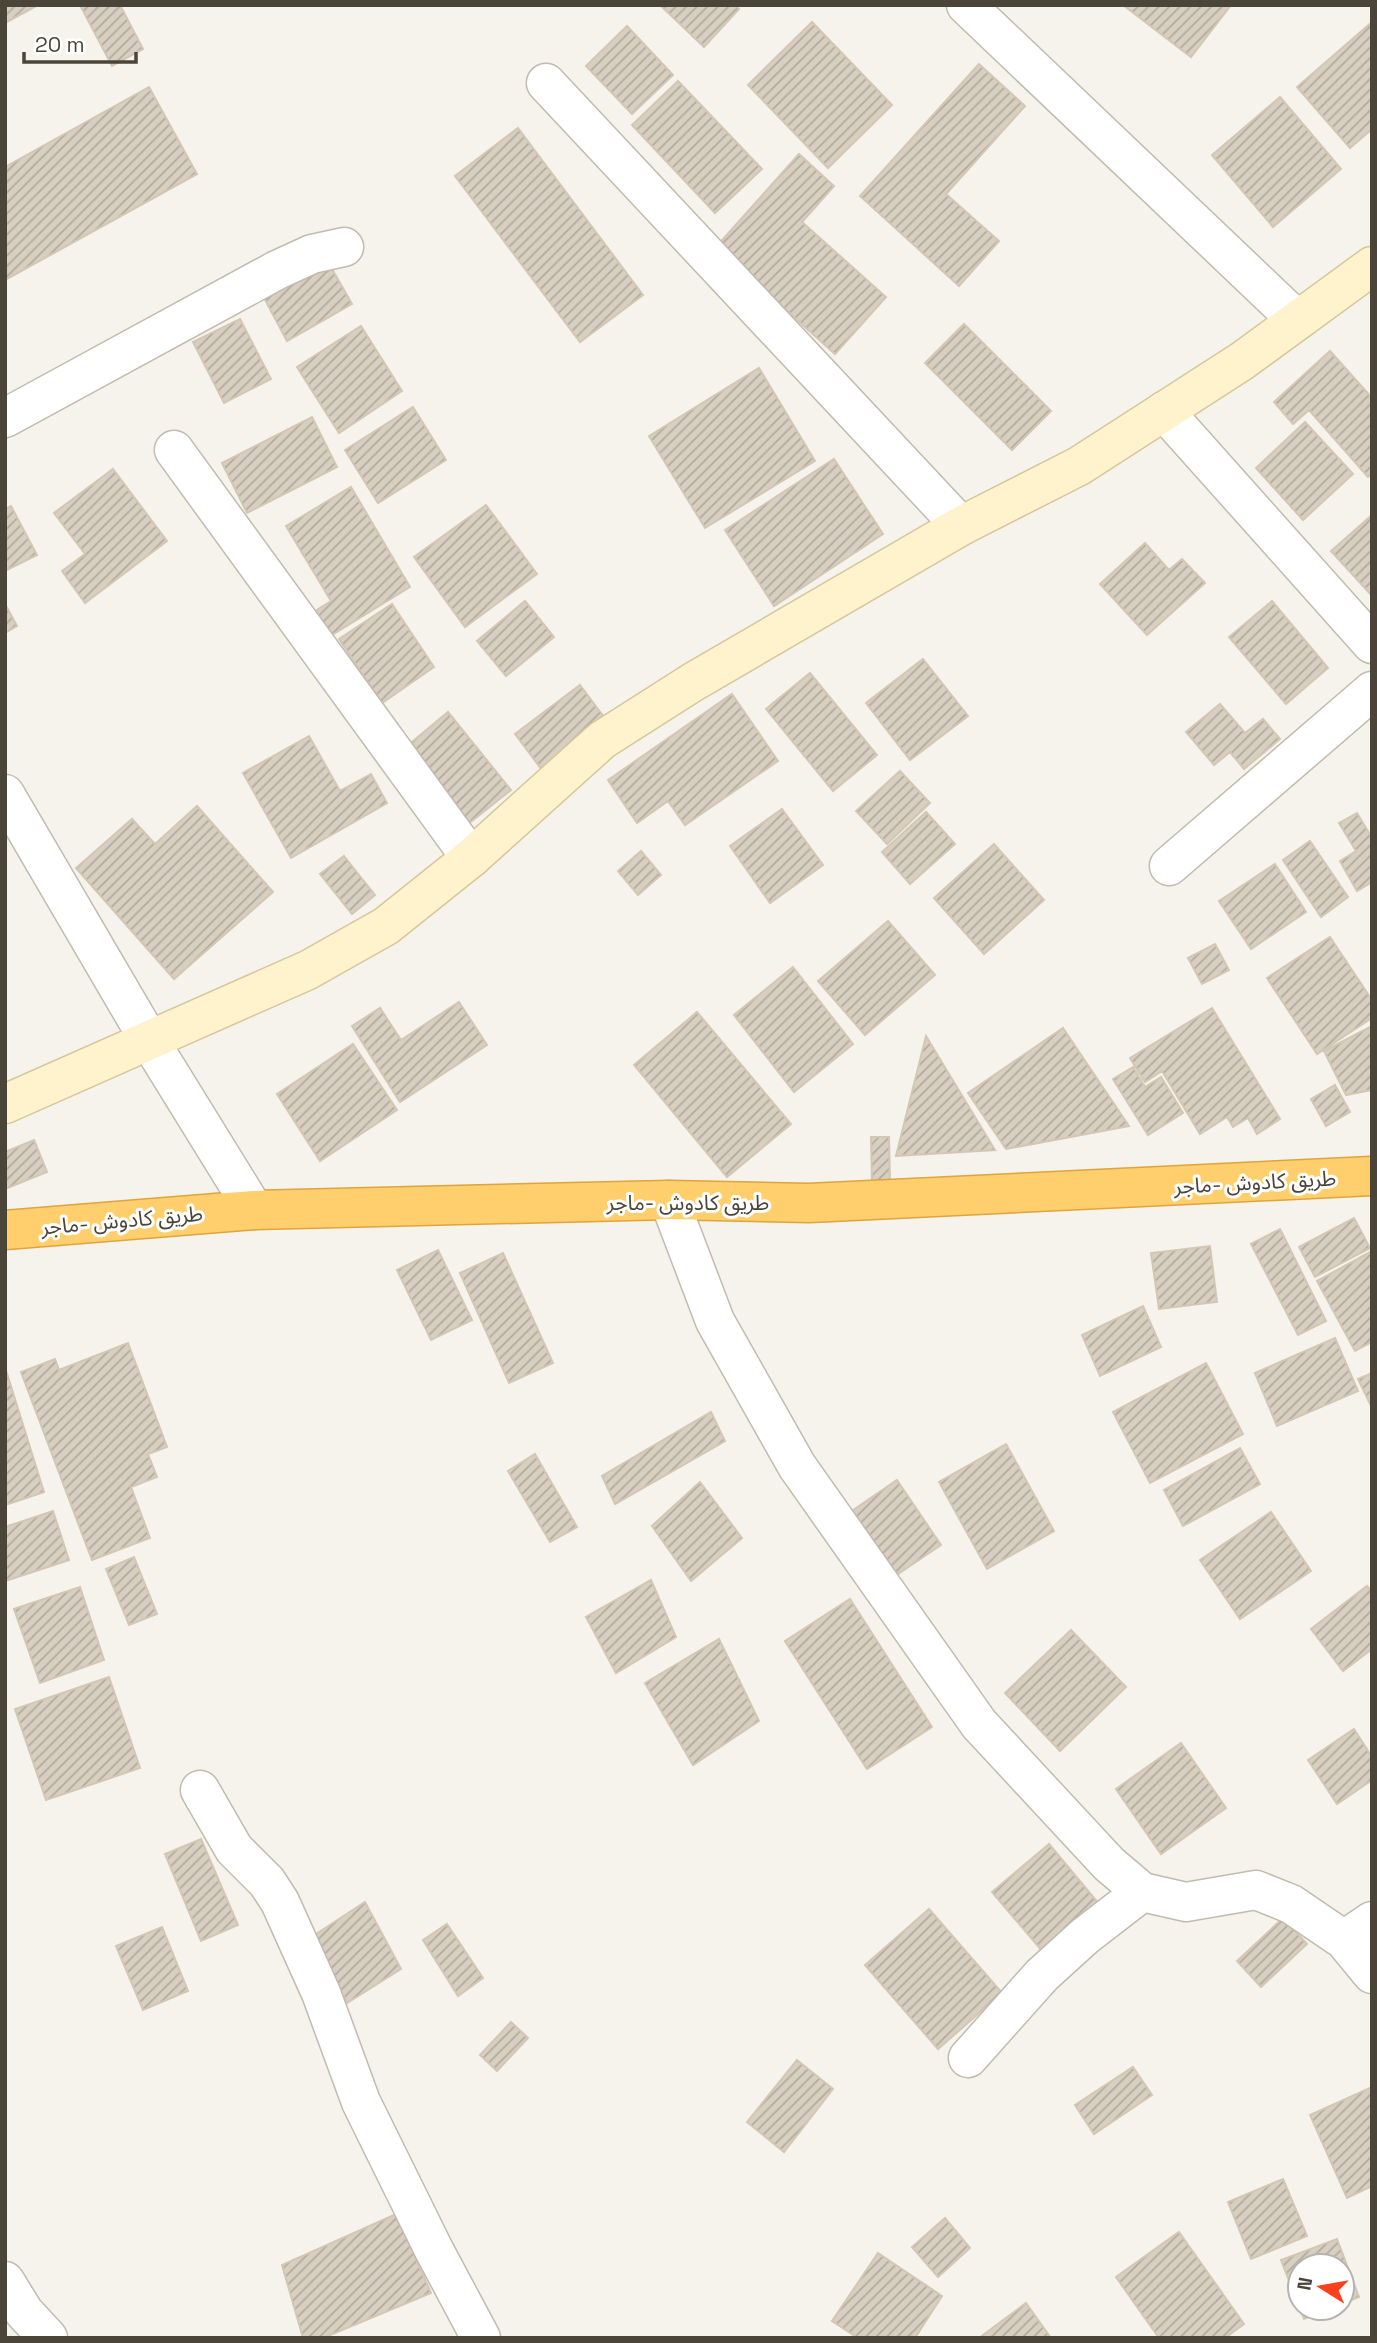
<svg xmlns="http://www.w3.org/2000/svg" width="1377" height="2343" font-family="'Space Grotesk','Noto Sans Arabic',sans-serif">
<style>
.building{fill:url(#building-hatch);stroke:#d3c7b4;stroke-width:2}
.lines{fill:none;stroke-linecap:round;stroke-linejoin:round}
.street-casing{stroke:#c2bbae;stroke-width:41}
.secondary-casing{stroke:#d6c79b;stroke-width:41}
.highway-casing{stroke:#e0a43c;stroke-width:41}
.street{stroke:#fff;stroke-width:38}
.secondary{stroke:#fff3cd;stroke-width:38}
.highway{stroke:#ffcf6e;stroke-width:38}
.labels{text-anchor:middle;dominant-baseline:central;stroke-width:6;stroke-linejoin:round;paint-order:stroke}
.street-label{font-size:21px;fill:#4b4439;stroke:#fff}
</style>
<defs>
<pattern id="building-hatch" width="6" height="6" patternUnits="userSpaceOnUse" patternTransform="scale(1.75)"><rect width="6" height="6" fill="#d8cfc1"/><path d="M-1 1l2-2M0 6l6-6M5 7l2-2" fill="none" stroke="#b1aa9e"/></pattern>
</defs>
<rect width="100%" height="100%" fill="#f6f3ec"/>
<path class="building" d="M5 5H38L5 23Z
M80 5H120L143 49 112 66Z
M660 5H735L739 9 704 47Z
M1123 5H1231L1191 57Z
M812 22 892 105 828 168 748 85Z
M1372 22V129L1350 148 1297 87Z
M627 26 673 75 632 114 586 66Z
M979 64 1025 106 946 194 999 241 959 286 860 196Z
M678 81 762 169 715 213 632 125Z
M149 87 197 174 5 280V167Z
M1280 97 1341 169 1273 227 1212 155Z
M518 128 643 295 580 342 455 176Z
M799 154 834 186 802 222 886 297 835 354 716 247Z
M328 262 352 304 287 341 264 298Z
M240 319 271 379 224 403 193 342Z
M964 324 1051 411 1012 450 925 363Z
M361 326 402 391 339 433 297 367Z
M1330 351 1372 398V473L1368 477 1309 410 1293 424 1274 402Z
M759 368 815 461 705 528 649 436Z
M413 407 446 460 378 503 345 450Z
M312 417 337 467 247 513 222 463Z
M1305 422 1353 474 1303 520 1256 468Z
M834 459 883 534 774 606 725 530Z
M113 469 167 541 85 603 62 571 85 554 54 513Z
M351 487 410 587 322 641 307 616 331 601 286 526Z
M486 505 537 574 465 627 414 557Z
M11 506 37 555 5 571V509Z
M1372 515V596L1331 551Z
M1145 543 1169 570 1182 559 1205 583 1147 635 1100 584Z
M525 601 554 637 506 676 477 641Z
M1272 601 1328 668 1286 704 1229 637Z
M5 604 17 626 5 633Z
M392 604 434 667 382 703 339 639Z
M923 659 968 716 910 760 866 703Z
M810 673 877 755 833 791 766 709Z
M580 685 607 721 542 770 515 734Z
M732 694 778 761 685 825 668 801 637 823 608 780Z
M1220 704 1245 733 1263 719 1280 739 1244 769 1230 752 1214 765 1186 732Z
M448 712 511 790 468 824 406 747Z
M309 736 340 791 371 774 387 803 291 858 243 773Z
M900 771 930 803 887 844 856 811Z
M197 806 273 892 174 979 76 868 132 819 155 844Z
M782 809 823 865 770 903 730 846Z
M926 812 955 844 910 884 882 852Z
M1357 813 1372 838V882L1357 891 1340 861 1356 851 1339 823Z
M1310 841 1348 897 1321 917 1283 860Z
M994 844 1044 900 984 954 934 898Z
M641 851 661 875 638 895 618 871Z
M344 856 375 895 352 914 320 874Z
M1275 864 1306 912 1251 949 1219 901Z
M888 921 935 975 865 1035 818 981Z
M1330 937 1372 1000V1018L1317 1054 1267 978Z
M1215 944 1229 970 1202 984 1188 958Z
M793 967 853 1044 794 1092 734 1015Z
M459 1002 487 1045 400 1102 352 1026 380 1008 401 1040Z
M1212 1008 1280 1119 1257 1134 1248 1118 1233 1127 1227 1117 1200 1134 1162 1071 1145 1082 1130 1058Z
M697 1012 791 1124 727 1177 634 1065Z
M1372 1026V1090L1346 1095 1324 1051Z
M1063 1028 1129 1126 1006 1149 968 1093Z
M926 1036 995 1150 896 1156Z
M353 1044 397 1110 320 1161 277 1094Z
M1133 1067 1145 1087 1161 1077 1183 1113 1148 1135 1113 1079Z
M1335 1085 1350 1112 1326 1126 1311 1099Z
M871 1137H889L890 1182 872 1183Z
M34 1140 47 1172 5 1189V1152Z
M1354 1218 1370 1248 1315 1277 1299 1247Z
M1280 1229 1326 1321 1298 1335 1251 1244Z
M1210 1246 1217 1302 1159 1309 1151 1253Z
M438 1250 472 1320 431 1340 397 1270Z
M1372 1251V1342L1355 1351 1317 1281Z
M503 1253 553 1363 509 1383 460 1273Z
M1143 1306 1161 1347 1100 1376 1082 1335Z
M1335 1338 1358 1391 1277 1426 1255 1373Z
M128 1343 167 1447 148 1454 157 1477 131 1487 150 1538 92 1560 21 1372 55 1359 59 1370Z
M1206 1363 1243 1434 1150 1483 1113 1412Z
M5 1367 44 1492 5 1505Z
M1372 1373V1408L1358 1379Z
M711 1412 725 1441 615 1504 602 1476Z
M1006 1444 1054 1531 987 1569 939 1482Z
M1240 1448 1260 1484 1183 1526 1164 1490Z
M535 1454 577 1527 550 1542 508 1471Z
M897 1480 941 1545 889 1580 846 1515Z
M700 1482 742 1538 691 1581 652 1526Z
M53 1511 69 1560 5 1581V1527Z
M1271 1512 1311 1571 1240 1619 1200 1560Z
M134 1557 157 1614 129 1625 106 1569Z
M651 1580 676 1637 616 1673 586 1617Z
M1367 1586 1372 1592V1649L1343 1671 1311 1629Z
M80 1587 104 1660 40 1683 14 1609Z
M850 1599 932 1727 867 1769 785 1641Z
M1071 1630 1126 1687 1060 1751 1005 1693Z
M719 1639 759 1721 693 1765 645 1683Z
M109 1677 140 1768 46 1800 15 1709Z
M1354 1729 1372 1757V1780L1337 1804 1308 1760Z
M1181 1743 1226 1808 1161 1854 1116 1789Z
M201 1839 238 1925 201 1941 165 1854Z
M1049 1844 1099 1904 1043 1952 992 1892Z
M365 1902 401 1969 347 2003 313 1936Z
M929 1909 1002 1993 938 2049 865 1965Z
M1283 1918 1307 1944 1261 1987 1237 1961Z
M447 1924 483 1978 458 1996 423 1940Z
M162 1927 188 1991 143 2010 116 1946Z
M511 2022 528 2038 497 2071 480 2055Z
M797 2060 833 2089 784 2152 747 2122Z
M1133 2067 1152 2095 1094 2134 1075 2105Z
M1372 2087V2186L1347 2198 1310 2115Z
M1283 2179 1307 2236 1251 2259 1228 2202Z
M396 2214 431 2293 323 2338H303L282 2265Z
M945 2218 970 2248 938 2277 912 2247Z
M1179 2232 1244 2324 1225 2338H1159L1116 2277Z
M1337 2239 1359 2297 1342 2304V2266H1300V2308H1331L1304 2319 1281 2260Z
M878 2253 942 2296 915 2338H858L832 2321Z
M1026 2303 1051 2338H979Z"/>
<g class="lines">
<defs>
<path id="street" d="M966 5 1297 320
M546 83 961 526
M1164 411 1372 644
M5 418 277 270 312 254 344 247
M174 450 471 858
M5 794 149 1040 254 1210
M1169 866 1372 691
M669 1200 715 1321 797 1466 979 1724 1109 1864 1142 1892 1186 1902 1256 1890 1291 1904 1344 1940 1372 1974
M200 1790 234 1849 267 1882 280 1902 321 1993 361 2102 434 2250 481 2338
M1344 1940 1372 1921
M968 2058 1042 1975 1085 1936 1142 1892
M5 2281 24 2312 48 2338"/>
<path id="secondary" d="M5 1104 308 970 386 926 471 858 602 740 693 682 961 526 1079 466 1242 361 1372 266"/>
<path id="highway" d="M5 1230 254 1210 669 1200 809 1203 1372 1176"/>
</defs>
<use href="#street" class="street-casing"/>
<use href="#secondary" class="secondary-casing"/>
<use href="#highway" class="highway-casing"/>
<use href="#street" class="street"/>
<use href="#secondary" class="secondary"/>
<use href="#highway" class="highway"/>
</g>
<g class="labels">
<g class="street-label">
<text transform="translate(1255 1182) rotate(-3)">طريق كادوش -ماجر</text>
<text x="688" y="1202">طريق كادوش -ماجر</text>
<text transform="translate(122 1220) rotate(-5)">طريق كادوش -ماجر</text>
</g>
</g>
<rect width="1377" height="2343" fill="none" stroke="#4b4439" stroke-width="14"/>
<g transform="translate(1321 2287) rotate(281)"><circle r="33" fill="#ffffff" stroke="#b7b4b0" stroke-width="2"/>
<path d="M0-5L12 26L0 18L-12 26Z" fill="#fc3f1d"/>
<text y="-10" font-size="19" font-weight="bold" text-anchor="middle" fill="#4b4439">N</text>
</g>
<path d="M24 52v10h112v-10" fill="none" stroke="#4b4439" stroke-width="3.5"/>
<text x="35" y="52" font-size="21" fill="#4b4439" stroke="#ffffff" stroke-width="5" paint-order="stroke">20 m</text>
</svg>
